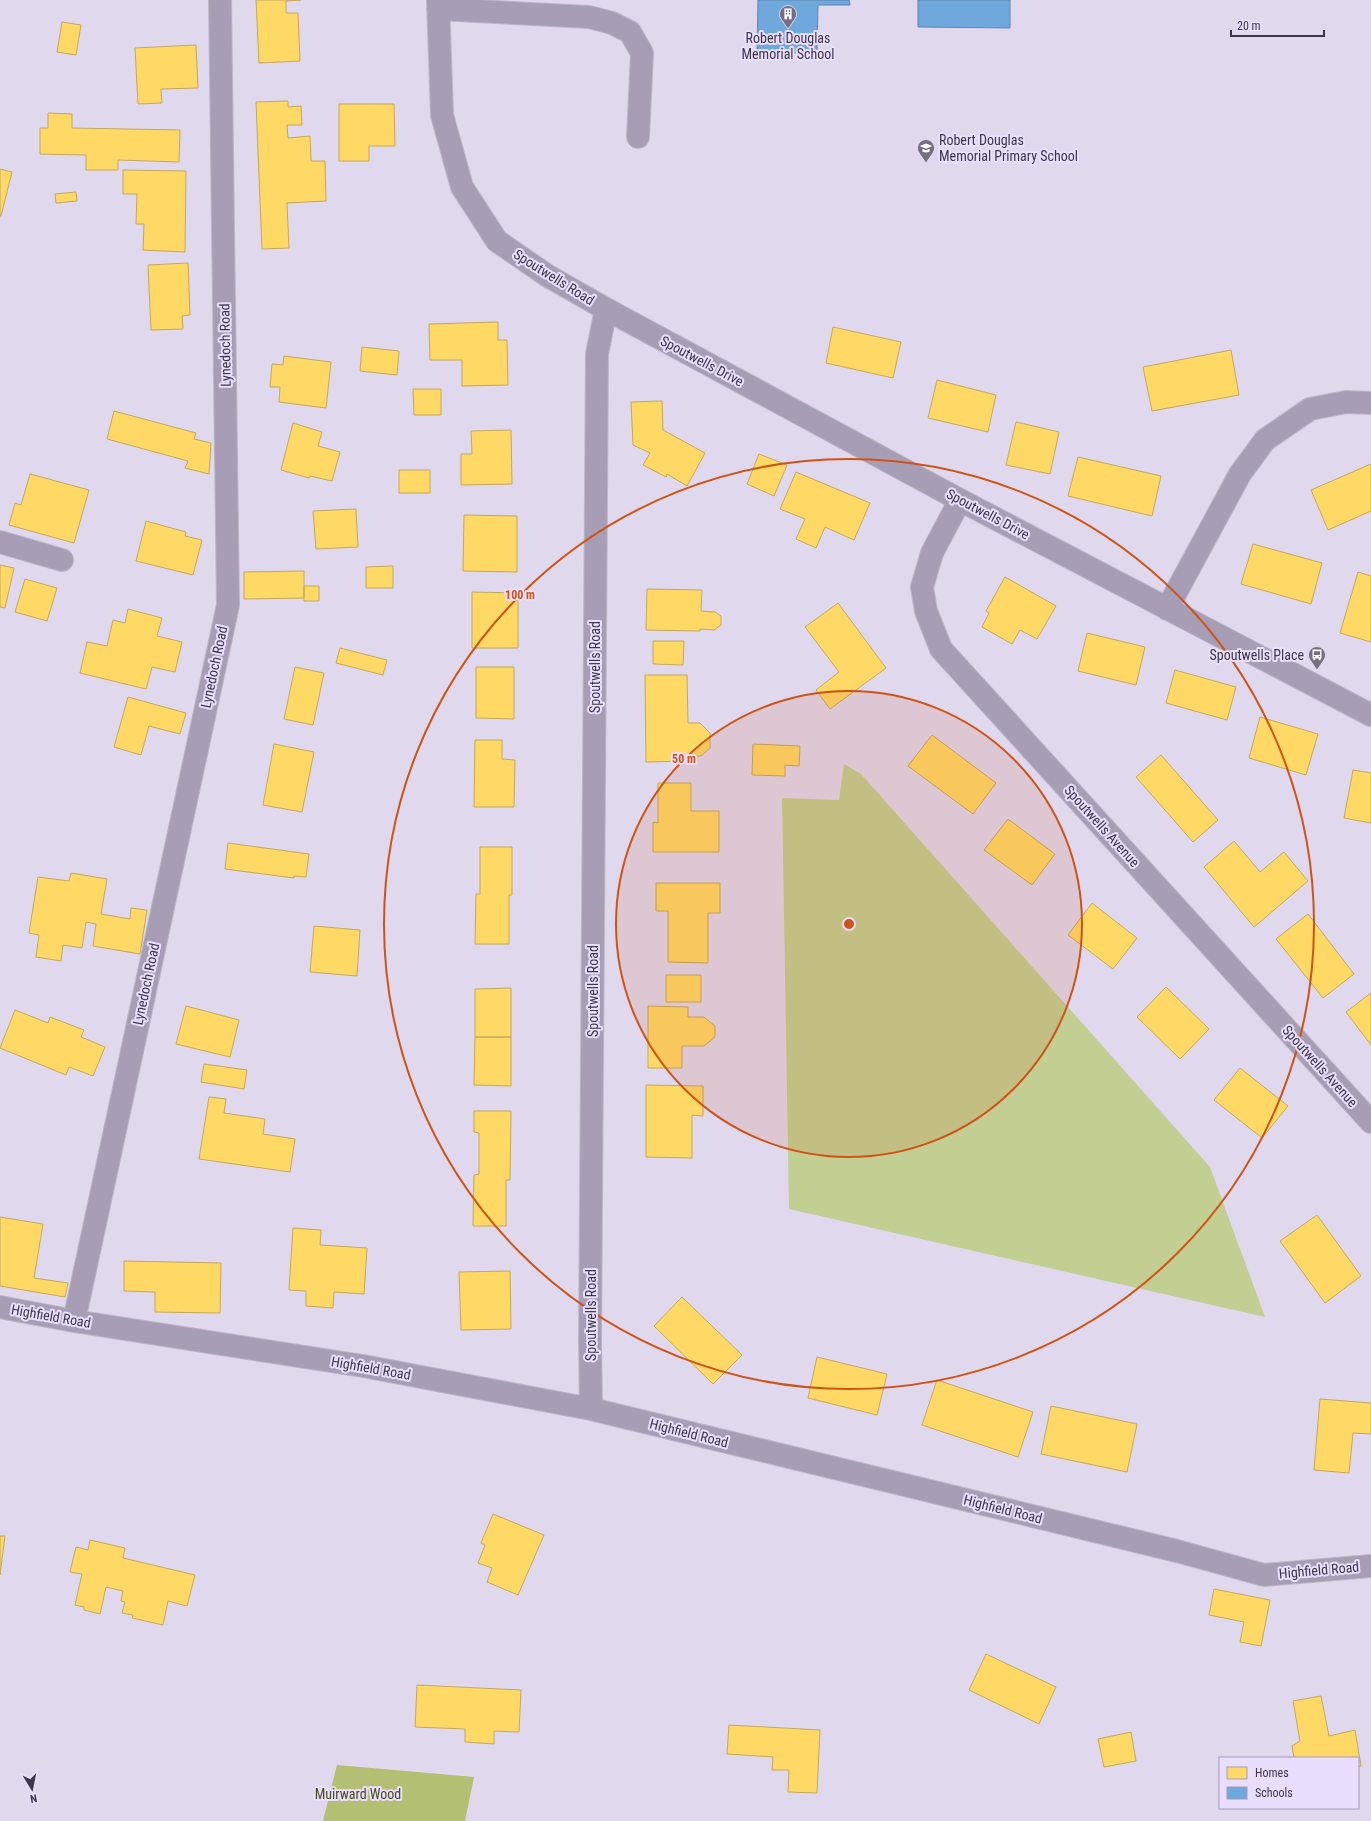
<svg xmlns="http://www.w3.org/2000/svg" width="1371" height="1821" font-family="'Roboto Condensed',sans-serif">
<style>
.green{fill:#c2ce92}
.forest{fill:#b3bf72}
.homes{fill:#ffd966;stroke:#c4a85c}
.schools{fill:#6fa8dc;stroke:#6086af}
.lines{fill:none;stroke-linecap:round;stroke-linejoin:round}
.minor-casing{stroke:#bdb6c7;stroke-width:24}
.minor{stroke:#a79eb6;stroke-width:22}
.ring{fill:none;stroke:#ce5415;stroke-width:2}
.labels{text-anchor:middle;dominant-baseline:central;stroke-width:4;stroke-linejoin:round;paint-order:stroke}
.poi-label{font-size:14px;fill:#3c3746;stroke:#e9defd}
.street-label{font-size:14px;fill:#3c3746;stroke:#e9defd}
.park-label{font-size:14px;fill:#414e19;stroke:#e9defd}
.centre{fill:#ce5415;stroke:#e9defd;stroke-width:2}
.ring-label{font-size:12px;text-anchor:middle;font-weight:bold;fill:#ce5415;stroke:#e9defd;stroke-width:4;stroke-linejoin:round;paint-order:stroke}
</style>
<rect width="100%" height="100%" fill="#e0d8ed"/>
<path class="green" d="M844 764 861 774 1210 1167 1265 1317 789 1209 782 798 839 800Z"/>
<path class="forest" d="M337 1765 474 1777 465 1821H323Z"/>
<path class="homes" d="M256 0H301L286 1V13H298L300 61 259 63Z
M62 22 81 25 76 55 57 52Z
M196 45 198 88 161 89 162 103 138 104 135 48Z
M288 101V107L301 106 302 125H287L288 138 310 136 311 161H325L326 201 287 203 289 248 262 249 256 102Z
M339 104H394L395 146H369V161H339Z
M48 113 72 114V128L180 130 179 162 118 160V170H86V155L40 154V128H48Z
M0 169 12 172 1 216H0Z
M123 170 186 171 185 252 143 250 144 224H136L137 194H123Z
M76 192 77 201 56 203 55 194Z
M188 263 190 315 182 316 183 329 151 330 148 265Z
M498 322V340H507L508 385 462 386V360H430L429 324Z
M833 327 901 342 893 378 826 363Z
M362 347 399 351 397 375 360 371Z
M1231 350 1239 395 1152 411 1143 367Z
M284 356 331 362 326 408 279 402 280 387H270L272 364 283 365Z
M937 380 996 395 988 432 928 418Z
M413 389H441V415H414Z
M662 401 663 430 705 453 687 486 667 474 666 477 643 465 650 453 633 445 631 402Z
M114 411 196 433 194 439 211 443 209 474 185 468 188 461 107 439Z
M1016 422 1059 432 1050 474 1006 465Z
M293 423 322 432 318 446 340 452 332 481 310 476 309 478 281 470Z
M511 430 512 484 461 485V454H472L471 431Z
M759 454 787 465 774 496 747 484Z
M1078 457 1161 476 1152 516 1068 496Z
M1371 464V511L1328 530 1311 490Z
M399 470H430V493H399Z
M796 472 870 503 854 540 825 527 816 548 796 539 805 519 780 509Z
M30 474 89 490 74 543 9 525 15 503 21 505Z
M356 509 358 547 316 549 313 511Z
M464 515 517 516V572L463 571Z
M146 521 186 532 185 536 202 540 193 575 136 561Z
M1253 544 1322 563 1311 604 1241 584Z
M0 565 14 568 5 608 0 607Z
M393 566V588H366V567Z
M304 571V598L244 599V572Z
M1358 572 1371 576V642L1340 633Z
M1005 577 1056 606 1037 639 1020 630 1012 644 982 627 989 613 986 611Z
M25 579 57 588 47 621 15 612Z
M304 586H319V601H304Z
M647 589 702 590 701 611 715 612 721 616V625L714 630 700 629V631L646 630Z
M472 592 518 593V648H472Z
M838 603 886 668 830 709 816 690 839 672 805 627Z
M128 609 162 618 157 636 182 642 175 672 152 667 146 689 80 673 87 642 107 646 113 620 125 623Z
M1087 633 1145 647 1136 685 1078 671Z
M653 641H684L683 665 653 664Z
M340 648 387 660 383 675 336 663Z
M295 667 324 673 313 725 284 719Z
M476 667H514V719L476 718Z
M1175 670 1236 687 1227 720 1166 703Z
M645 675H687L688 723H700L710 733V748L701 756H688V761L646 762Z
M128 697 186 713 180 734 149 726 141 755 114 747Z
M1260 717 1318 734 1306 775 1249 758Z
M932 735 996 783 973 814 908 766Z
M475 740H502V759L515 760 514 807H474Z
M274 744 314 752 302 812 263 805Z
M753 744 800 746 799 766 785 765V776L752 775Z
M1161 755 1218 820 1193 842 1136 777Z
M1353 770 1371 773V823L1344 818Z
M658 783H691V811H719V852H653V822L658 823Z
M1008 819 1055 854 1032 885 984 850Z
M1234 841 1260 872 1284 852 1308 881 1254 927 1204 867Z
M228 843 309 854 306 877 294 876V878L225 869Z
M480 847H512V895H509V944H475L476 894H480Z
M71 873 107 879 101 914 130 919 131 908 147 910 140 954 93 946 96 924 86 922 82 948 63 945 61 961 36 957 39 935 29 933 38 877 69 881Z
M656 883H720V913H708V963L668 962V911H656Z
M1092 903 1137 938 1113 969 1068 935Z
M1308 914 1354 974 1323 998 1276 939Z
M314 926 360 930 357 976 310 972Z
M666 975H701V1002H666Z
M1166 987 1209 1029 1180 1059 1137 1017Z
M511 988V1037H475V989Z
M1371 993V1045L1346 1012Z
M186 1006 239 1020 230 1057 176 1044Z
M648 1006 688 1007V1017H704L715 1026V1037L704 1046H682V1068H648Z
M15 1010 48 1023 50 1017 84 1030 81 1037 105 1047 93 1076 69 1067 66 1075 0 1048Z
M475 1037H511V1086L474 1085Z
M204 1064 247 1070 244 1089 201 1082Z
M1240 1068 1288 1106 1262 1138 1214 1100Z
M646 1085 703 1086V1116L692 1115V1158L646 1157Z
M209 1097 226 1099 224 1113 265 1119 263 1134 295 1139 290 1172 199 1159Z
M474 1111H511L510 1180H506V1226H473L474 1175 479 1174V1133L474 1132Z
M1317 1215 1361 1276 1325 1303 1280 1241Z
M0 1217 43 1224 34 1278 68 1283 65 1297 0 1286Z
M293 1228 321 1230 320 1245 367 1248 364 1294 334 1292 333 1308 306 1306V1291L289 1290Z
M124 1261 221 1263 220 1313 155 1312V1292L124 1291Z
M510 1271 511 1329 461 1330 459 1272Z
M682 1297 742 1355 713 1384 654 1326Z
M817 1357 887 1374 877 1415 808 1398Z
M937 1380 1033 1412 1018 1457 922 1425Z
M1320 1399 1371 1403V1434L1353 1433 1349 1473 1314 1470Z
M1051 1406 1137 1424 1127 1472 1041 1454Z
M493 1514 544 1535 518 1595 487 1582 492 1568 478 1563 485 1545 481 1543Z
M0 1536H5L0 1575Z
M90 1540 125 1548 123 1558 195 1575 187 1606 168 1601 163 1625 132 1618 133 1615 122 1613 125 1602 121 1601 123 1591 106 1587 100 1614 84 1610V1607L75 1605 82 1574 70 1572 76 1547 88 1550Z
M1214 1589 1270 1600 1261 1646 1240 1642 1244 1622 1209 1615Z
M986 1654 1056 1687 1039 1724 969 1690Z
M417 1685 521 1690 519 1732 494 1731V1744L465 1742V1729L415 1727Z
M1321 1696 1329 1736 1355 1730 1361 1766 1358 1767V1758H1294L1292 1746 1300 1741 1293 1701Z
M729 1725 820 1730 817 1793 788 1792 789 1770H772L773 1757 727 1754Z
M1131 1732 1136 1761 1104 1767 1098 1739Z"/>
<path class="schools" d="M758 0H849L850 5H818L817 53H757Z
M918 0H1010V28L918 27Z"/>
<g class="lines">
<defs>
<path id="minor" d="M438 0 442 115 462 187 497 241 548 276 606 309 960 500 1371 715
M438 9 589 17 612 23 630 32 642 53 638 137
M960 500 932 553 922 587 926 611 941 649 1371 1122
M0 542 62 560
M1167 609 1240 474 1265 440 1310 409 1346 402 1371 403
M0 1307 74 1321 363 1366 591 1409 1177 1551 1264 1575 1371 1566
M74 1321 228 605 220 0
M591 1409 590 1342 597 354 606 309"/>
</defs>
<use href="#minor" class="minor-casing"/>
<use href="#minor" class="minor"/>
</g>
<circle cx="849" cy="924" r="233" fill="#ce5415" fill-opacity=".12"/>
<g class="ring">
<circle cx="849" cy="924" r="233"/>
<circle cx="849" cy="924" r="465"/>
</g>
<defs>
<symbol id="building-pin" viewBox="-11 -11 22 30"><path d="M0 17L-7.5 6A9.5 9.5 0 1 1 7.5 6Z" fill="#756f80" stroke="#e9defd"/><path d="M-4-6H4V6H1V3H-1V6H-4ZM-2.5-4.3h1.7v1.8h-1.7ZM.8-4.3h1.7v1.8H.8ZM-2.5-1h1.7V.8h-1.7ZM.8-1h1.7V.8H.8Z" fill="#fff"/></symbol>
<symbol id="school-pin" viewBox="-11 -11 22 30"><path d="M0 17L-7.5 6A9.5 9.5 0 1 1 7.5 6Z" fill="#756f80" stroke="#e9defd"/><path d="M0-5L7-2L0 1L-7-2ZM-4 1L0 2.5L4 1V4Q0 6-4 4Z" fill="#fff"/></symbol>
<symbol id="bus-pin" viewBox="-11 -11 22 30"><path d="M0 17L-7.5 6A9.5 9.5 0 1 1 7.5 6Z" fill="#756f80" stroke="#e9defd"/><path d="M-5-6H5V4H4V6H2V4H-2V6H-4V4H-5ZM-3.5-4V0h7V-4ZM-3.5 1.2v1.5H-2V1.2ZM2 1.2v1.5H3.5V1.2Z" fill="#fff"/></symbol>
</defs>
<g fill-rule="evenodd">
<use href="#building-pin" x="778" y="4" width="20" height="27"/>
<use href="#school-pin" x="916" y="138" width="20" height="27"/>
<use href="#bus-pin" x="1307" y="645" width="20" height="27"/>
</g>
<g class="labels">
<g class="poi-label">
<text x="788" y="38">Robert Douglas<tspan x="788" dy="16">Memorial School</tspan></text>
<text x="939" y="140" text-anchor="start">Robert Douglas<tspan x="939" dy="16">Memorial Primary School</tspan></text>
<text x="1304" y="655" text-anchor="end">Spoutwells Place</text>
</g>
<g class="street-label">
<text transform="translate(554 277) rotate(32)">Spoutwells Road</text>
<text transform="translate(225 345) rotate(-91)">Lynedoch Road</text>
<text transform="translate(702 361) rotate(28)">Spoutwells Drive</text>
<text transform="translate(988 514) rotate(28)">Spoutwells Drive</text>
<text transform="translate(214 667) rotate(-78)">Lynedoch Road</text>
<text transform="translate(595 667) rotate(-90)">Spoutwells Road</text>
<text transform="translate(1102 826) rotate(48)">Spoutwells Avenue</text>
<text transform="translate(146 984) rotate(-78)">Lynedoch Road</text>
<text transform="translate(593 991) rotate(-90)">Spoutwells Road</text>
<text transform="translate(1320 1066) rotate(48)">Spoutwells Avenue</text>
<text transform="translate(591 1315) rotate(-90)">Spoutwells Road</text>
<text transform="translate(51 1316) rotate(10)">Highfield Road</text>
<text transform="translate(371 1368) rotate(10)">Highfield Road</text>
<text transform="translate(689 1433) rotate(14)">Highfield Road</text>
<text transform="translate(1003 1509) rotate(14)">Highfield Road</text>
<text transform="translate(1319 1570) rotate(-5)">Highfield Road</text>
</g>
<g class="park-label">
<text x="358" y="1794">Muirward Wood</text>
</g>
</g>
<circle cx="849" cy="924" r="6" class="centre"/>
<g class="ring-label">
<text x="520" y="599">100 m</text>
<text x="684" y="763">50 m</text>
</g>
<rect x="1219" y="1757" width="140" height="52" fill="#e9defd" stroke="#a49bb4"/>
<rect x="1227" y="1767" width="20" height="12" fill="#ffd966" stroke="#a49bb4"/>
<text x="1255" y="1777" font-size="12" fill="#3c3746">Homes</text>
<rect x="1227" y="1787" width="20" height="12" fill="#6fa8dc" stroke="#a49bb4"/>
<text x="1255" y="1797" font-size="12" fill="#3c3746">Schools</text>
<g transform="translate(32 1789) rotate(170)" stroke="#e9defd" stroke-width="3" paint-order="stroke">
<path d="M0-3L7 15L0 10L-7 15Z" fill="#3c3746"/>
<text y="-6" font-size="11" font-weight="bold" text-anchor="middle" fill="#3c3746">N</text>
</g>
<path d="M1231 30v6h93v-6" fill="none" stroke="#3c3746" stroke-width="2"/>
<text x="1237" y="30" font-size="12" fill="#3c3746" stroke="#e9defd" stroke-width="3" paint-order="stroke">20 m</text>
</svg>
